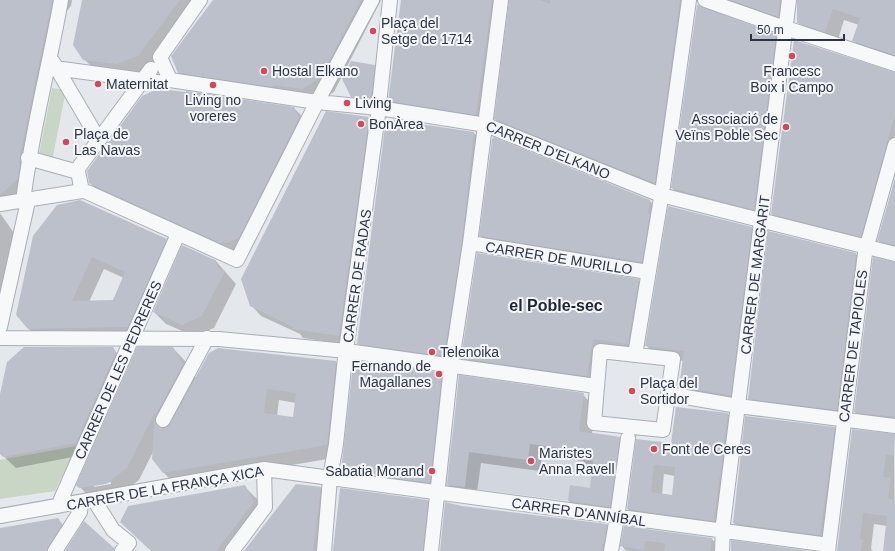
<svg xmlns="http://www.w3.org/2000/svg" width="895" height="551" font-family="Arial,sans-serif">
<style>
.built{fill:#d2d6de}
.green{fill:#c9d6c5}
.shadow{fill:#0003;fill-rule:evenodd}
.building{fill:#bbc0ca;fill-rule:evenodd}
.lines{fill:none;stroke-linecap:round;stroke-linejoin:round}
.street-casing{stroke:#a9aeb7;stroke-width:16}
.street{stroke:#f7f8fa;stroke-width:14}
.poi-dot{fill:#d1495b;stroke:#f4f6f9;stroke-width:1.5}
.labels{text-anchor:middle;dominant-baseline:central;stroke-width:4;stroke-linejoin:round;paint-order:stroke}
.poi-label{font-size:14px;fill:#2b3445;stroke:#f4f6f9;text-anchor:start}
.street-label{font-size:14px;fill:#2b3445;stroke:#f4f6f9}
.quarter-label{font-size:16px;font-weight:bold;fill:#1d2536;stroke:#f4f6f9}
</style>
<rect width="100%" height="100%" fill="#e4e7ec"/>
<path class="built" d="M453 431H579L617 436 607 506 445 485Z"/>
<path class="green" d="M52 88 66 90 52 161 38 159Z
M77 446 55 491 0 499V460Z"/>
<path class="shadow" d="M0 0H72L71 6 66 12 33 170 31 193 0 209Z
M83 0H206L152 70 132 79 99 74 84 59Z
M215 0H381L334 92 316 102 193 86 179 72Z
M402 0H688L665 193 505 129 495 119 511 0 503 10 488 124 400 111 389 100Z
M702 0H793L789 27Z
M798 0H895V62L865 52 854 41 859 25 844 20 837 43 810 34 798 22Z
M698 5 702 9 776 35 786 45 764 219 683 198 672 188Z
M374 66 386 77 382 110 364 108 352 96Z
M895 74V165L872 247 783 225 772 214Z
M294 108 305 119 237 253 101 194 90 183Z
M369 118 378 127 349 345 303 338 300 334 261 316 251 305Z
M474 133 484 143 454 365 368 353 358 343Z
M895 178V253L890 252 878 240Z
M649 200 660 212 652 273 492 247 481 236Z
M80 201 166 240 178 252 140 339 41 341 28 328ZM104 269 124 278 113 301 89 302Z
M0 213 21 243 0 335Z
M751 228 764 240 743 406 693 399 680 387 684 361 658 358 646 345Z
M769 232 856 254 864 262 844 417 757 406 749 398Z
M215 260 236 284 214 328 194 336 166 324 154 312Z
M895 263V427L866 423 855 412Z
M638 280 650 291 639 354 604 350 598 387 473 369 462 358Z
M112 348 124 360 88 454 16 468 0 453V399Z
M173 348 185 361 196 378 336 362 348 374 339 457 176 485 164 473 154 450 139 480 118 496 92 500 78 485ZM279 400 296 403 294 418 277 416ZM111 482V484L94 487V485Z
M441 374 452 385 441 493 354 481 343 470Z
M460 376 583 395 595 407 592 434 619 438 631 449 622 518 581 513 569 501 591 489 593 471 583 461 542 455 540 471 481 463 476 499 460 496 448 485Z
M677 408 728 414 738 424 724 530 638 519 628 509 637 440 672 444ZM664 474 675 476 673 496 662 494Z
M746 417 834 428 844 438 829 545 744 533 734 523Z
M894 435 895 551H884L887 526 874 524 871 549 873 551H838Z
M244 486 257 499 266 515 238 551H152Z
M320 488 329 498 323 551H245Z
M341 489 428 501 438 511 434 551H333Z
M57 519 68 530 63 551H0V529Z
M607 525 617 535 613 551H441Z
M625 527 712 539 722 551H626L622 546Z"/>
<path class="building" d="M0 0H52L20 156 18 179 0 195Z
M82 0H180L138 56 117 64 83 60 73 45Z
M213 0H361L320 78 302 89 273 85 274 87 178 73 171 56Z
M401 0H492L476 115 388 101Z
M509 0H540L550 4 551 0H680L655 183 494 119Z
M731 0H780L778 17Z
M797 0H895V55L852 41 860 18 833 9 825 32 797 23Z
M697 5 776 34 754 210 671 188Z
M794 40 895 72V114L861 237 771 214Z
M351 61 375 65 371 99 351 97 342 79Z
M155 90 163 91 169 90 186 92V91L294 107 299 118 239 238 226 243H220L89 183 87 171 142 96Z
M326 111 369 117 339 336 292 329 293 327 250 306 241 279Z
M386 119 474 132 462 242 444 356 357 344Z
M494 137 650 200 648 214 650 213 642 262 479 236 492 139Z
M893 187H895V245L877 241Z
M80 200 167 239 128 327 28 329 16 315 33 236 57 205ZM92 257 125 272 113 300 72 301Z
M668 206 752 227 731 395 679 387 684 351 645 346Z
M768 231 856 253 837 410 748 399Z
M182 245 215 260 218 268 225 271 202 316 182 325 153 312Z
M477 253 639 279 628 344 593 339 587 376 461 358Z
M873 257 895 262V417L854 412Z
M24 347H113L116 352 76 443 3 457 0 454V394L7 362Z
M137 347H173L183 364 155 416 156 424 163 428 170 424 209 353 218 348 336 361 327 445 163 473 152 459 155 412 127 468 106 484 79 488 76 485ZM267 389 296 393 293 417 264 413Z
M359 361 442 373 430 483 341 471 353 365Z
M459 375 584 393 579 431 620 437 610 507 568 501 570 485 590 488 593 461 580 459 581 451 530 444 528 460 469 452 465 487 447 485Z
M676 407 728 413 714 521 627 509 636 439 671 443ZM654 465 675 467 672 495 651 492Z
M745 416 835 427 820 535 733 523Z
M852 429 895 434 894 456 886 455 883 477 891 478 888 499 895 500V551H883L887 516 863 513 860 539 863 540 861 551H837Z
M296 484 321 487 313 551H244Z
M245 485 254 502 216 551H151L120 522 128 506Z
M340 488 428 500 423 551H333Z
M445 502 462 506 607 524 604 544H602L601 551H440Z
M58 518 62 524 47 551H0V528Z
M84 521 114 548V551H65Z
M624 526 712 538 710 551H664L665 543 645 541 644 550 620 546Z
M731 540 810 551H731Z"/>
<g class="lines">
<defs>
<path id="street" d="M200 0 160 57 170 80 317 102 379 108 486 125 661 195 895 254
M705 0 779 26
M792 30 895 64
M53 62 99 140
M48 67 164 83
M28 158 78 172
M82 191 78 172 79 167 151 69
M23 202C31 133 49 68 61 0
M0 204 82 191 87 192 237 260 317 102 372 0
M470 243 648 272
M0 327 28 201
M0 338 219 339 347 351 596 386
M600 351 673 359 663 430 594 423Z
M635 355 663 186 689 0
M668 394 738 406 895 426
M163 420 207 338
M94 500 113 530 129 543 122 551
M58 506 178 234
M618 511 628 438
M0 516 264 469 829 545
M55 551 80 512 81 503
M232 551 265 507 264 469
M324 551 330 478 336 444 345 358 378 114 390 0
M431 551 451 367 470 243 501 0
M611 551 617 517
M722 551 723 524 789 0
M828 551 865 253 895 145"/>
</defs>
<use href="#street" class="street-casing"/>
<use href="#street" class="street"/>
</g>
<g class="poi-dot">
<circle cx="373" cy="31" r="4"/>
<circle cx="792" cy="56" r="4"/>
<circle cx="264" cy="71" r="4"/>
<circle cx="98" cy="84" r="4"/>
<circle cx="213" cy="85" r="4"/>
<circle cx="347" cy="103" r="4"/>
<circle cx="361" cy="124" r="4"/>
<circle cx="786" cy="127" r="4"/>
<circle cx="66" cy="142" r="4"/>
<circle cx="432" cy="352" r="4"/>
<circle cx="439" cy="374" r="4"/>
<circle cx="632" cy="391" r="4"/>
<circle cx="654" cy="449" r="4"/>
<circle cx="531" cy="461" r="4"/>
<circle cx="432" cy="471" r="4"/>
</g>
<g class="labels">
<g class="poi-label">
<text x="381" y="23">Plaça del<tspan x="381" dy="16">Setge de 1714</tspan></text>
<text x="272" y="71">Hostal Elkano</text>
<text x="792" y="71" text-anchor="middle">Francesc<tspan x="792" dy="16">Boix i Campo</tspan></text>
<text x="106" y="84">Maternitat</text>
<text x="213" y="100" text-anchor="middle">Living no<tspan x="213" dy="16">voreres</tspan></text>
<text x="355" y="103">Living</text>
<text x="778" y="119" text-anchor="end">Associació de<tspan x="778" dy="16">Veïns Poble Sec</tspan></text>
<text x="369" y="124">BonÀrea</text>
<text x="74" y="134">Plaça de<tspan x="74" dy="16">Las Navas</tspan></text>
<text x="440" y="352">Telenoika</text>
<text x="431" y="366" text-anchor="end">Fernando de<tspan x="431" dy="16">Magallanes</tspan></text>
<text x="640" y="383">Plaça del<tspan x="640" dy="16">Sortidor</tspan></text>
<text x="662" y="449">Font de Ceres</text>
<text x="539" y="453">Maristes<tspan x="539" dy="16">Anna Ravell</tspan></text>
<text x="424" y="471" text-anchor="end">Sabatia Morand</text>
</g>
<g class="street-label">
<text transform="translate(548 150) rotate(22)">CARRER D'ELKANO</text>
<text transform="translate(559 258) rotate(9)">CARRER DE MURILLO</text>
<text transform="translate(755 275) rotate(-83)">CARRER DE MARGARIT</text>
<text transform="translate(357 276) rotate(-82)">CARRER DE RADAS</text>
<text transform="translate(853 346) rotate(-83)">CARRER DE TAPIOLES</text>
<text transform="translate(118 370) rotate(-66)">CARRER DE LES PEDRERES</text>
<text transform="translate(165 488) rotate(-10)">CARRER DE LA FRANÇA XICA</text>
<text transform="translate(579 512) rotate(8)">CARRER D'ANNÍBAL</text>
</g>
<g class="quarter-label">
<text x="556" y="305">el Poble-sec</text>
</g>
</g>
<path d="M751 34v6h93v-6" fill="none" stroke="#2b3445" stroke-width="2"/>
<text x="757" y="34" font-size="12" fill="#2b3445" stroke="#f4f6f9" stroke-width="3" paint-order="stroke">50 m</text>
</svg>
